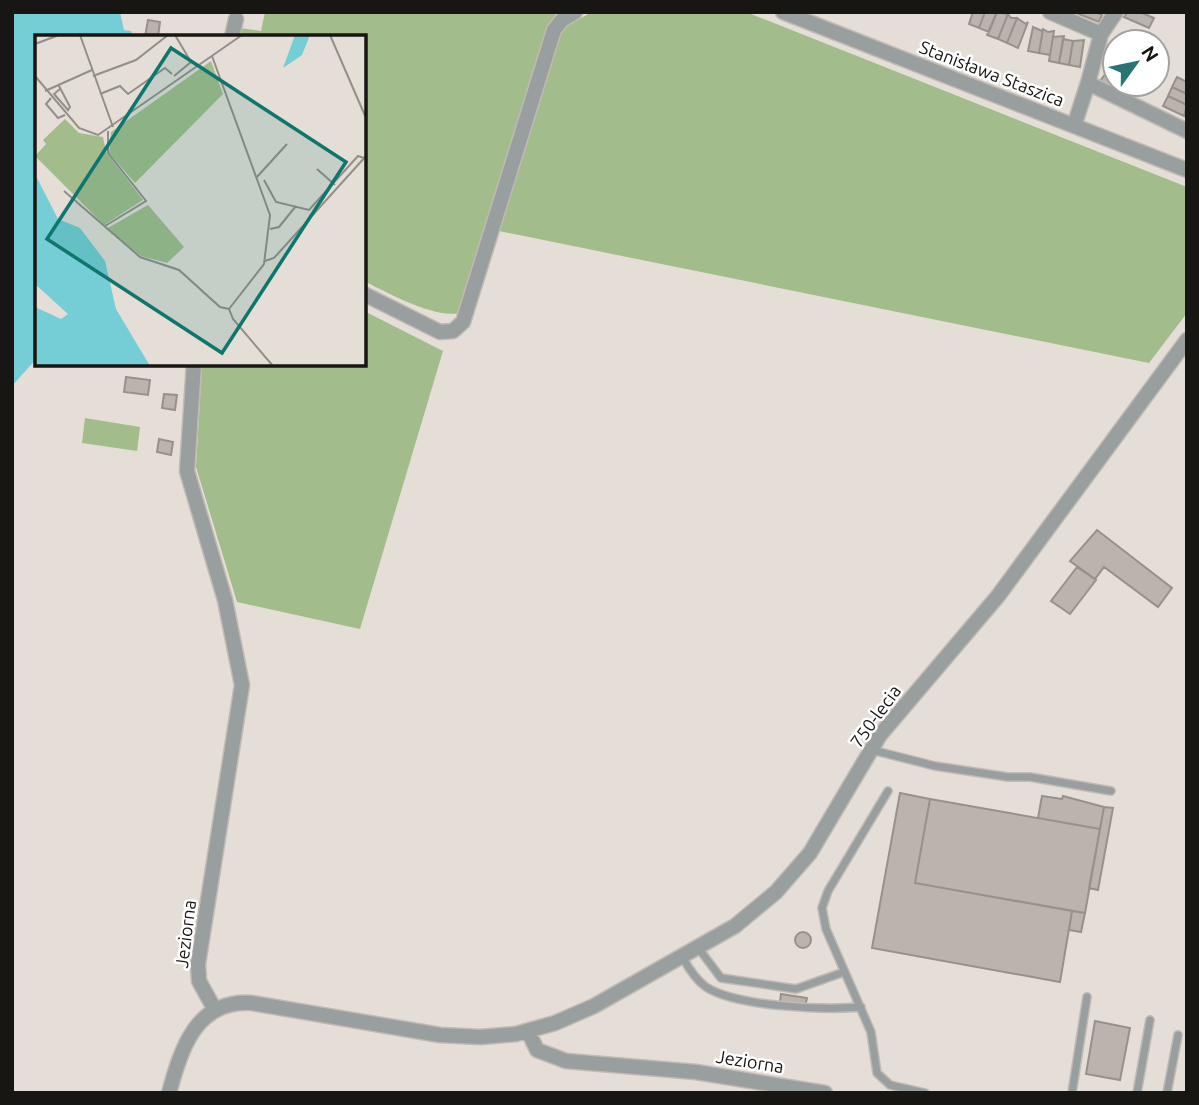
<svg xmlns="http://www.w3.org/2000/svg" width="1199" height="1105" font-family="Ubuntu,sans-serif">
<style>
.green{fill:#a3bc8b}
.water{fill:#75cdd5}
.building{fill:#bab4ad;stroke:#98918b;stroke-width:2}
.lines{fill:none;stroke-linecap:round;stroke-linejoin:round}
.service-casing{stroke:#c0bab4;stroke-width:10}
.minor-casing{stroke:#c0bab4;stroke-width:17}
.service{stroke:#999e9e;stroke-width:7}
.minor{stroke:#999e9e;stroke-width:14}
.labels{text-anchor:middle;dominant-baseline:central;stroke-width:5;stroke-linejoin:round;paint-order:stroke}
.street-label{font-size:18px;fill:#181613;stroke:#fff}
.inset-road{fill:none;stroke:#938e89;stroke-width:2}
.view{fill:#0f766e;fill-opacity:0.15;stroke:#0f766e;stroke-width:3.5}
.inset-edge{fill:none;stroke:#181613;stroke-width:3.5}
</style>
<rect width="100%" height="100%" fill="#e5ded7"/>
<path class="green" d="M265 12H556L459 313C435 319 386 292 364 281V37H238L240 28 261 31Z
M592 12H746L1187 187V313L1149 363 499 231 561 29Z
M364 311 443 351 360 629 237 602 196 467 202 364H364Z
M85 418 140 427 137 451 82 443Z"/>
<path class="water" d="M12 12H120L124 30 131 31 133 37H37V358L12 386Z"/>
<path class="building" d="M973 12H985L979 28 969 24Z
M985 12H997L989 32 979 28Z
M997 12 1008 14 998 39 987 35Z
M1074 12H1096L1102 15 1099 22Z
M1128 12H1140L1154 18 1149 28 1124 17Z
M1008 14 1011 18H1017L1007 43 998 39Z
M1017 18 1026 24 1028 22 1018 48 1007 43Z
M148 20 160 22 158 37H145Z
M1033 27 1042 31 1043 29 1039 53 1028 51Z
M1043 29 1048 32 1054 31 1050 55 1039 53Z
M1064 36 1059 63 1049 61 1053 37Z
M1063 39 1073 41 1069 65 1059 63Z
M1084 40 1080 67 1069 65 1073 41Z
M1104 71 1115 77V84H1124L1120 92 1100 81 1106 73Z
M1177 77 1187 82V94L1172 87Z
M1172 87 1187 94V105L1168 96Z
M1168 96 1187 105 1184 116 1163 106Z
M126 377 150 380 148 395 124 392Z
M164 394 177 395 175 410 162 408Z
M159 439 173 442 171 455 157 452Z
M1097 530 1172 588 1158 607 1104 567 1095 579 1070 561Z
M1077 567 1096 580 1070 614 1051 601Z
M900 793 930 799 915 883 1072 911 1060 982 872 948Z
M1042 796 1062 799 1063 796 1104 807 1100 829 1038 818Z
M930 799 1100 829 1085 913 915 883Z
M1104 807 1113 808 1098 890 1089 888Z
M1072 911 1085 913 1081 932 1069 930Z
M795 940a8 8 0 1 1 16 0a8 8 0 1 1-16 0Z
M781 994 807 998 805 1006 780 1002Z
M1095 1021 1130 1028 1120 1080 1086 1074Z"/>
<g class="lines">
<defs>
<path id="service" d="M872 750 935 766 1008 777H1030L1111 791
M888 791 828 891 822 908 826 929 871 1032 877 1073 890 1085 925 1093
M699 949 721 978 796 989 844 972
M683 958C689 969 696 980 706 987 737 1007 824 1010 861 1007
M1072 1093 1087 997
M1137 1093 1150 1020
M1167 1093 1178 1035"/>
<path id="minor" d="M783 12 1187 170
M1050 12 1101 34 1088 83
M1101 34 1116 12
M232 37 236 19
M1074 126 1088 83 1187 131
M364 294 440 332 453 331 463 322 554 30 562 20 575 12
M194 364 187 471 225 600 242 685 198 964 199 981 215 1010
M528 1031 537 1050 566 1061 696 1072 825 1093
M169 1093C181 1049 196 999 252 1003L440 1035 481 1037 516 1034 555 1023 594 1006 735 926 776 892 810 853 880 735 998 596 1187 340"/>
</defs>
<use href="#service" class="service-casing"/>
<use href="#minor" class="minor-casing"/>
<use href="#service" class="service"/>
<use href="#minor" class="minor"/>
</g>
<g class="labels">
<g class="street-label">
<text transform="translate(992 73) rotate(21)">Stanisława Staszica</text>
<text transform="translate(875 716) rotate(-54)">750-lecia</text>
<text transform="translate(185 934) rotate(-83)">Jeziorna</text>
<text transform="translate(750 1061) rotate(9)">Jeziorna</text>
</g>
</g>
<g transform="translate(35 35)">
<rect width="331" height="331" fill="#e5ded7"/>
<path d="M176 26 188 59 100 148 74 118 76 97ZM30 84 44 98 68 102 71 117 108 165 69 190 0 121 11 109 8 105ZM113 170 149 212 132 228 106 221 71 194Z" fill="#a3bc8b"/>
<path d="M260 0H275L267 20 248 33ZM0 139 23 184 45 193 70 226 81 274 115 331H0V272L26 284 33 279 0 249Z" fill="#75cdd5"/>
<path class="inset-road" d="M45 0 78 92M295 0 331 83M0 9 24 0M177 21 235 180 229 229 194 274M0 41 44 93 63 100 207 0M58 41 101 25 133 0M139 41 156 27 140 0M23 49 35 72 33 75 19 59 25 54M10 56 57 35M65 59 85 51 93 59 130 33 137 39M16 63 11 69 23 83 30 80M282 134 300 150M221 143 252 109M229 145 241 167 274 175 323 121 329 123M29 156 105 222 144 235 185 272 194 274M70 191 111 166 73 118V96M235 194 244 192 261 171M230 226 239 223 331 121M194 274 198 284 238 331"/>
<path class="view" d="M136 13 311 127 187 318 12 204Z"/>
<rect width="331" height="331" class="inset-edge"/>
</g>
<rect width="1199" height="1105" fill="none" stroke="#181613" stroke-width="28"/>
<g transform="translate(1136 63) rotate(57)"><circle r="33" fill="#ffffff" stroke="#a3a2a1" stroke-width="2"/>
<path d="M0-5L12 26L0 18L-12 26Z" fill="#2a7476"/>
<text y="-10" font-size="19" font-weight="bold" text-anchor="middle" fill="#181613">N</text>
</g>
</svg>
